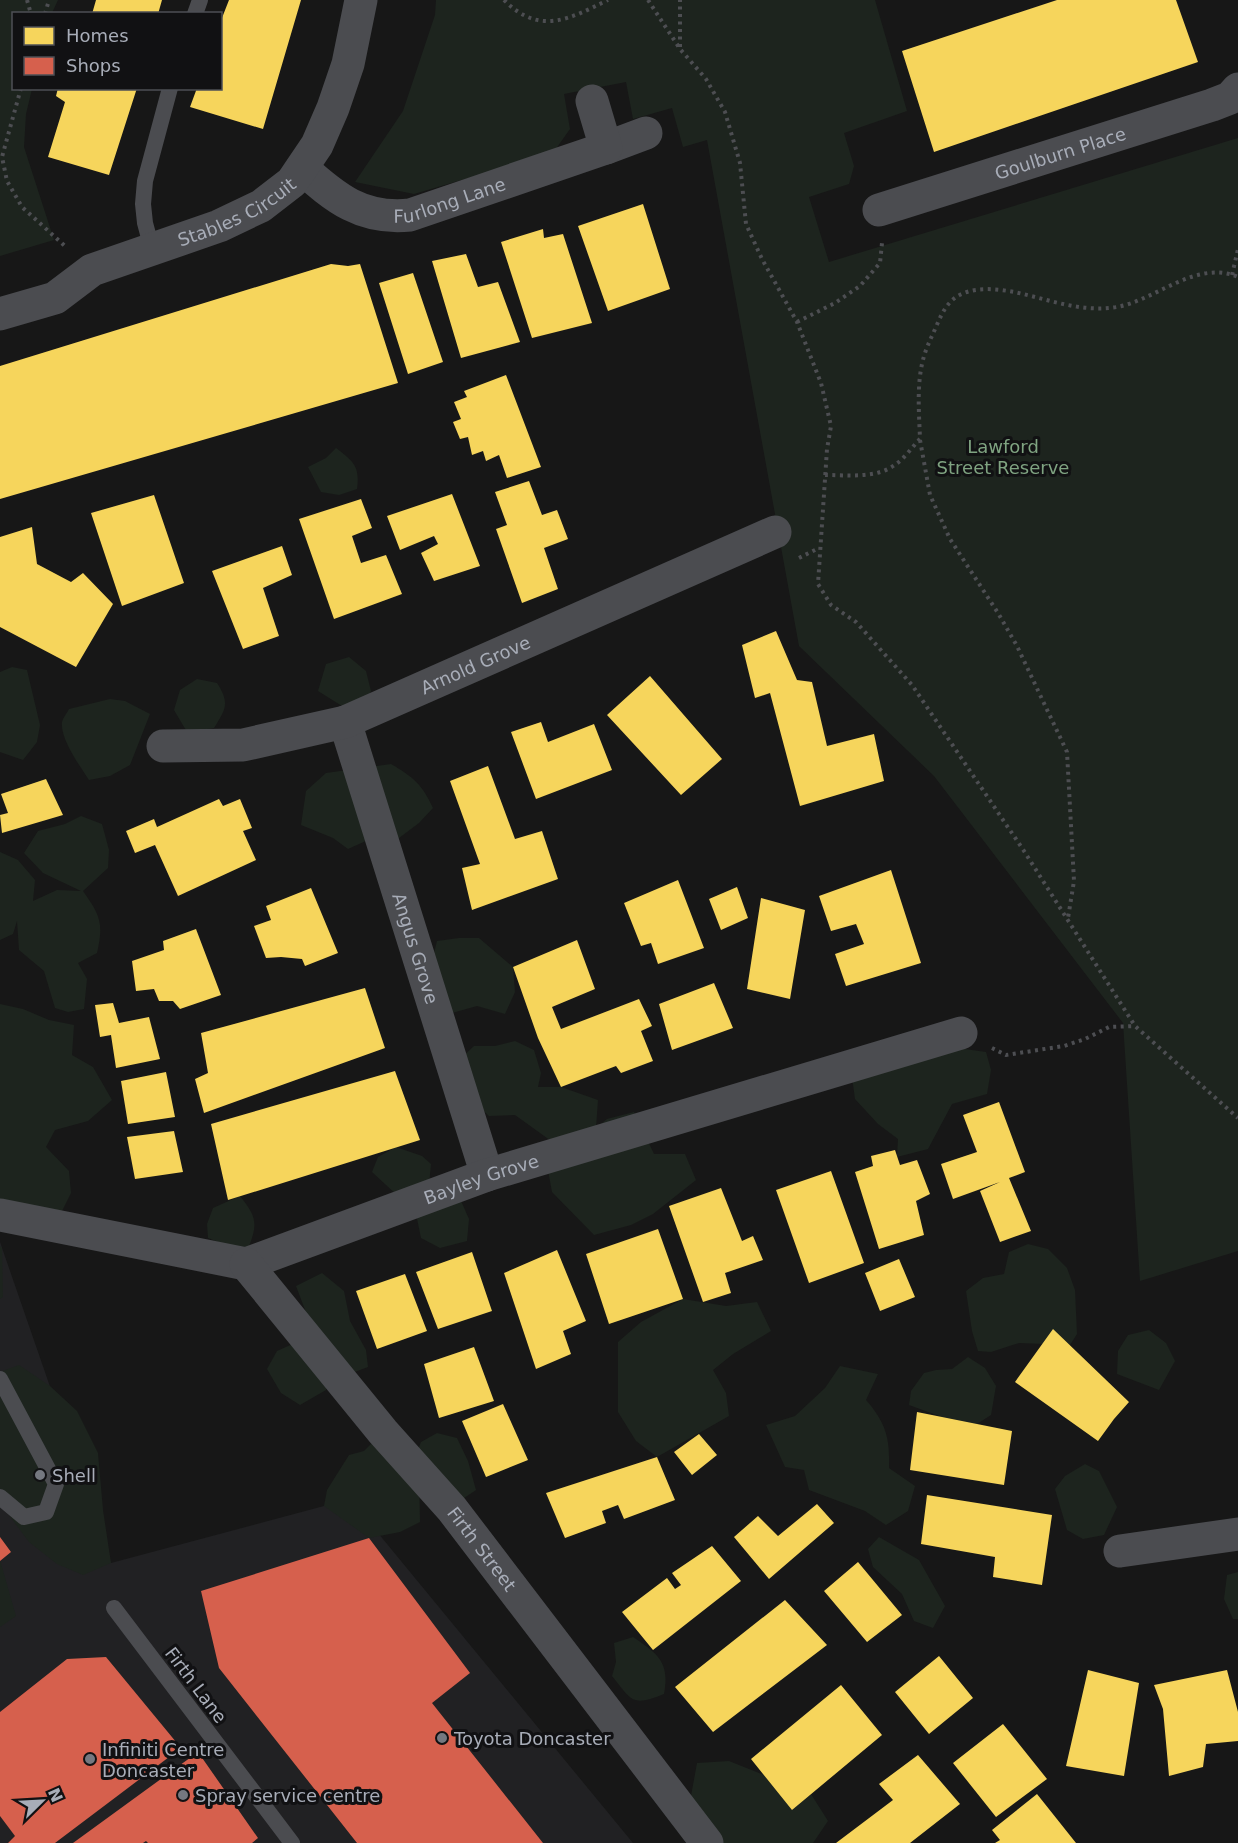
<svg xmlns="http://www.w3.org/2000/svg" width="1238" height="1843" font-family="'DejaVu Sans',sans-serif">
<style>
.built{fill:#212123}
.green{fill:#1d241e}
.homes{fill:#f6d55c}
.shops{fill:#d6604d}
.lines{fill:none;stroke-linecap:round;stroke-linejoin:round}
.path{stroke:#4d4e52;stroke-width:4;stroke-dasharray:3 4.5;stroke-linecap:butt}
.lane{stroke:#4b4c50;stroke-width:16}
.street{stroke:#4b4c50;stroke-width:33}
.poi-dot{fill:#757880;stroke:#111113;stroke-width:2}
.labels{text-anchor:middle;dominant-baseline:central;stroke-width:6;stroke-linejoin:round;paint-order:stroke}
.street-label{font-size:18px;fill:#a8adb8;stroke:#111113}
.park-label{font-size:18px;fill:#7fa381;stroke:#111113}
.poi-label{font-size:18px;fill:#a8adb8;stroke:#111113;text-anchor:start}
</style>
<rect width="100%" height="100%" fill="#171717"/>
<path class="built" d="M0 1242 111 1563 350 1499 633 1843H0Z"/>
<path class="green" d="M0 0H58L52 13 14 14V88L32 89 26 114 24 147 54 240 0 256Z
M436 0H875L907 111 844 133 854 166 849 184 809 197 829 262 1238 138V1251L1140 1281 1123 1023 934 776 799 646 707 140 683 147 672 108 633 119 626 82 564 94 570 129 553 153 414 194 355 182 403 111 435 15Z
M336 448C354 462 360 466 357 489L339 495 321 492 308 467 326 458Z
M349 657 366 671 371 691 358 716 318 691 326 664Z
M12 667 27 670 40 725 37 742 23 760 0 752V672Z
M197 679 217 683C230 703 226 709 214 728L187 732 174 710 180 690Z
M110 699 125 701 150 714 130 765 110 776 89 780C80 766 60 739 62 722 63 718 67 713 69 709Z
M391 764C413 777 422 784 433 808L419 823 395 841 368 840 348 849 333 838 301 825 306 791 326 773Z
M81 816 102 824 109 850 108 868 83 891C100 915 104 923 97 953L78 963 87 979 84 1009 68 1012 55 1008 44 971 19 950 17 921 13 934 0 940V852L18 860 35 880 33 901 57 890 81 891 43 873 24 853 38 831 65 824Z
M459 938H479L513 967 515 992 505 1014 477 1006 452 1013 430 969 437 941Z
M0 1004 23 1009 49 1020 74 1025 72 1055 93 1067 112 1100 88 1121 55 1130 46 1147 69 1171 71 1193 59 1217 0 1202Z
M515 1041 534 1050 541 1073 538 1087H561L598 1100 596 1128 607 1119 634 1112 654 1154H685L696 1180 653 1214 631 1225 594 1235 552 1192 547 1165 565 1151 515 1115 489 1116 459 1087 460 1059 474 1046H495Z
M958 1048 986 1052 991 1070 987 1094 952 1104 928 1149 897 1157 898 1139 878 1124 855 1099 852 1077Z
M396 1147 422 1156 431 1164 429 1185 399 1197 372 1172 378 1157Z
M458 1194 469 1219 467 1241 440 1248 421 1238 415 1209Z
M240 1196C257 1217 258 1224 248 1249L238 1250 208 1238 207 1224 213 1208Z
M1028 1244 1048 1249 1067 1268 1075 1290 1077 1334 1070 1345 1019 1343 991 1352 978 1351 972 1331 966 1291 983 1278 1004 1274 1009 1252Z
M0 1246 2 1248 3 1297 0 1299Z
M322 1273 344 1291 350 1321 366 1350 368 1367 344 1376 310 1323 296 1286Z
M683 1299 726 1306 757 1302 771 1331 733 1354 713 1370 726 1393 729 1416 657 1457 636 1441 618 1412V1342L641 1322Z
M1149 1330 1166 1343 1175 1361 1159 1390 1117 1374 1118 1351 1128 1335Z
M306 1338 327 1362 326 1390 300 1405 281 1393 267 1369 277 1351Z
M968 1357 985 1368 996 1386 991 1415 977 1424 942 1417 909 1405 911 1391 924 1373 936 1370 952 1369Z
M19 1365 50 1386 77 1411 98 1453 103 1510 111 1563 83 1575 57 1564 29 1542 0 1503V1372Z
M840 1366 878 1374 866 1400C886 1423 890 1438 889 1468L915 1486 908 1511 886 1525 865 1511 809 1490 804 1470 785 1467 766 1425 795 1416 825 1388Z
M383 1432 419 1472 420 1522 400 1532 369 1538 324 1506 327 1490 349 1455 364 1451Z
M437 1433 457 1438 468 1461 476 1490 455 1504 414 1459 421 1442Z
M1085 1464 1099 1471 1117 1507 1104 1535 1083 1539 1067 1530 1055 1489 1065 1476Z
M879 1537 919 1560 945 1606 933 1628 914 1621 902 1594 873 1567 868 1549Z
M0 1560 16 1616 0 1627Z
M1238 1572V1619H1233L1224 1599 1227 1575Z
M633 1637C658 1654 670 1662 664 1694 632 1707 632 1701 612 1676L616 1662 614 1643Z
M729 1761 764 1775 792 1810 811 1794 828 1821 813 1843H718L691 1796 697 1763Z"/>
<path class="homes" d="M96 0H162L158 14H92Z
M229 0H301L263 129 190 107 197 88H220V23Z
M1057 0H1176L1198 62 934 152 902 51Z
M58 88H137L109 175 48 157 65 102 56 96Z
M643 204 670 289 608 311 578 226Z
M543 229 544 238 563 234 592 323 532 338 501 242Z
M466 254 478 287 498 282 520 342 461 358 432 261Z
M331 264 348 266 360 264 398 383 0 499V366Z
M413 273 443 362 408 374 379 283Z
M506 375 541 467 507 478 499 455 486 461 483 451 472 455 468 437 460 439 453 422 461 419 454 402 467 397 464 391Z
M529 481 542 515 557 510 568 539 544 548 558 589 522 603 496 529 507 525 495 492Z
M452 494 480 566 434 581 421 553 438 544 434 536 400 550 387 516Z
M154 495 184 583 122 606 91 513Z
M361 499 372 528 352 536 361 563 386 555 402 594 334 619 299 519Z
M32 527 37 564 71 582 83 573 113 604 76 667 0 627V537Z
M282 546 292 575 263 588 279 636 243 649 212 571Z
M776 631 797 680 812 682 827 746 874 734 884 781 800 806 770 693 755 698 742 645Z
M650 676 722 759 681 795 607 715Z
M541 722 548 742 594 724 612 770 536 799 511 732Z
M488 766 515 839 542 831 558 879 472 910 462 868 480 864 450 781Z
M46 779 63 815 2 833 0 815 8 813 1 794Z
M219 799 223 806 240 799 252 828 243 831 256 860 178 896 155 845 135 853 126 831 154 819 157 827Z
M891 870 921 963 846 986 835 954 864 944 856 924 831 931 819 896Z
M678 880 704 948 658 964 651 943 641 946 624 903Z
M737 887 748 918 721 930 709 899Z
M311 888 338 953 305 966 302 959 281 957 266 958 254 926 271 920 266 906Z
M761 898 805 910 790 999 747 989Z
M196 929 221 995 180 1009 173 1001H159L154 989 136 991 132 961 164 950 163 941Z
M577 940 595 989 552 1007 561 1029 639 999 652 1026 641 1031 653 1061 621 1073 616 1066 561 1087 538 1038 513 967Z
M714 983 733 1028 672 1050 659 1004Z
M365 988 385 1048 204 1113 195 1079 208 1073 201 1033Z
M113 1003 119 1023 149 1017 160 1059 116 1068 111 1035 100 1037 95 1005Z
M395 1071 420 1140 228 1200 211 1124Z
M166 1072 175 1117 128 1124 121 1081Z
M999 1102 1025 1172 1009 1178 1031 1231 1000 1242 980 1191 1000 1182 953 1199 941 1164 977 1152 963 1115Z
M174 1131 183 1172 135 1179 127 1137Z
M895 1150 900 1165 917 1160 930 1194 916 1201 924 1235 879 1249 855 1172 873 1166 871 1156Z
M831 1171 864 1263 809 1283 776 1190Z
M721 1188 742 1241 753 1236 763 1260 725 1273 731 1293 703 1302 669 1206Z
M658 1229 683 1299 609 1324 586 1254Z
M557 1250 586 1321 563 1331 571 1354 536 1369 504 1273Z
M472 1252 492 1311 438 1329 416 1272Z
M899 1259 915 1297 880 1311 865 1273Z
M405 1274 427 1331 377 1349 356 1291Z
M1053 1329 1129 1402 1114 1419 1098 1441 1015 1382Z
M474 1347 494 1401 439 1418 424 1364Z
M503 1404 528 1460 486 1477 462 1421Z
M917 1412 1012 1431 1004 1485 910 1470Z
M699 1434 717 1455 692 1475 674 1452Z
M657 1457 675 1500 624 1519 618 1505 602 1511 606 1523 565 1538 546 1493Z
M927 1495 1052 1515 1042 1585 993 1577 995 1557 921 1544Z
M817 1504 834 1523 769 1579 734 1537 758 1516 778 1536Z
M712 1546 741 1581 653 1650 622 1612 667 1578 675 1589 681 1585 672 1573Z
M858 1562 902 1615 867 1642 824 1591Z
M785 1600 827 1645 713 1732 675 1687Z
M939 1656 973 1698 929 1734 895 1692Z
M1088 1670 1139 1683 1124 1776 1066 1766Z
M1227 1670 1238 1712V1741L1206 1744 1203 1767 1169 1776 1163 1709 1154 1685Z
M841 1685 882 1735 792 1810 751 1759Z
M1003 1724 1047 1779 996 1817 953 1763Z
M918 1755 960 1804 910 1843H836L893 1800 879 1784Z
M1037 1794 1076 1843H995L1000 1840 992 1830Z"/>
<path class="shops" d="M0 1537 11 1552 0 1561Z
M369 1538 470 1673 432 1703 543 1843H357L219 1668 201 1591Z
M106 1657 181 1748 55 1843H8L15 1836 0 1816V1712L67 1659Z
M198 1752 258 1838 252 1843H148L146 1841 143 1843H73Z"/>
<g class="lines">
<path class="path" d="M27 0 31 14
M504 0C540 36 569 19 608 0
M648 0 680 49 706 79 725 112 740 163 746 224 762 259 797 322 821 383 831 426 827 449 818 584 831 605 856 622 912 685 1024 851 1135 1026 1238 1118
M45 14 49 0
M680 47V0
M21 88 2 157 7 181 22 207 66 247
M1232 275 1238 249
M797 322 835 303 860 286 880 263 882 243
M920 440 930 495 950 539 998 613 1017 646 1067 752 1074 881 1068 918
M825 475C848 475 877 479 896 464 905 458 912 447 920 439 919 411 916 380 925 353 928 344 932 336 936 327 942 313 948 299 964 293 979 287 998 289 1014 292 1048 299 1081 313 1117 307 1156 300 1197 259 1238 277
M799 558 819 548
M992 1048 1006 1055 1064 1046 1085 1039 1109 1027 1135 1026"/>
<path class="lane" d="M195 14 200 0
M152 249 145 223 143 204 145 181 170 88
M0 1379 56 1484 46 1512 24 1517 0 1497
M114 1608 292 1843"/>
<g class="street">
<path d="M606 148 646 133"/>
<path id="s1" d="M302 168C335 198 362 220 410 215L606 148 592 101"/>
<path id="s2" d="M879 210 1212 105 1230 98 1238 89"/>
<path id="s3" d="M0 314 55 298 92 270 219 226 261 206 292 182 317 145 333 108 348 64 361 0"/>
<path id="s4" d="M345 722 487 1175"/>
<path id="s5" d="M163 746 243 745 345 722 775 532"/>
<path id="s6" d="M0 1215 246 1264 487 1175 961 1033"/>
<path id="s7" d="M246 1264 383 1432 452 1509 707 1843"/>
<path d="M1120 1551 1238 1534"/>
</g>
</g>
<g class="poi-dot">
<circle cx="40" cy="1475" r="6"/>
<circle cx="442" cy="1738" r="6"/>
<circle cx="90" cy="1759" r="6"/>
<circle cx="183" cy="1795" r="6"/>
</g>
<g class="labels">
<g class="street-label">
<text stroke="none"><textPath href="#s2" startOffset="190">Goulburn Place</textPath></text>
<text stroke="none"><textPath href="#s1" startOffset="164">Furlong Lane</textPath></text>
<text stroke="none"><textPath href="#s3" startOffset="260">Stables Circuit</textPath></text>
<text stroke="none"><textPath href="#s5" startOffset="327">Arnold Grove</textPath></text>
<text stroke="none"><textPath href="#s4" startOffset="237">Angus Grove</textPath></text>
<text stroke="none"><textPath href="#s6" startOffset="501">Bayley Grove</textPath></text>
<text stroke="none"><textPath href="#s7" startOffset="370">Firth Street</textPath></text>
<text transform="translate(196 1685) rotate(53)">Firth Lane</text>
</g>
<g class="park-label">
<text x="1003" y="446">Lawford<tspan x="1003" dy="21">Street Reserve</tspan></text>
</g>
<g class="poi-label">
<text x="52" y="1475">Shell</text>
<text x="454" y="1738">Toyota Doncaster</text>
<text x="102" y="1749">Infiniti Centre<tspan x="102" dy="21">Doncaster</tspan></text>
<text x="195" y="1795">Spray service centre</text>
</g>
</g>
<rect x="12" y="12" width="210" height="78" fill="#111113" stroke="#4d4f55" stroke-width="1.5"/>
<rect x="24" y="27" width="30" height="18" fill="#f6d55c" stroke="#4d4f55" stroke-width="1.5"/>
<text x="66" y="42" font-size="18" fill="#a8adb8">Homes</text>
<rect x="24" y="57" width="30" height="18" fill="#d6604d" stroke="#4d4f55" stroke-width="1.5"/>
<text x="66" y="72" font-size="18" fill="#a8adb8">Shops</text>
<g transform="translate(42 1801) rotate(66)" stroke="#111113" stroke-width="4.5" paint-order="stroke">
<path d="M0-4.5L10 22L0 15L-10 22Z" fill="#a8adb8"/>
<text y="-9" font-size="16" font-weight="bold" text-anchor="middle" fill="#a8adb8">N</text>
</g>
</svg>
